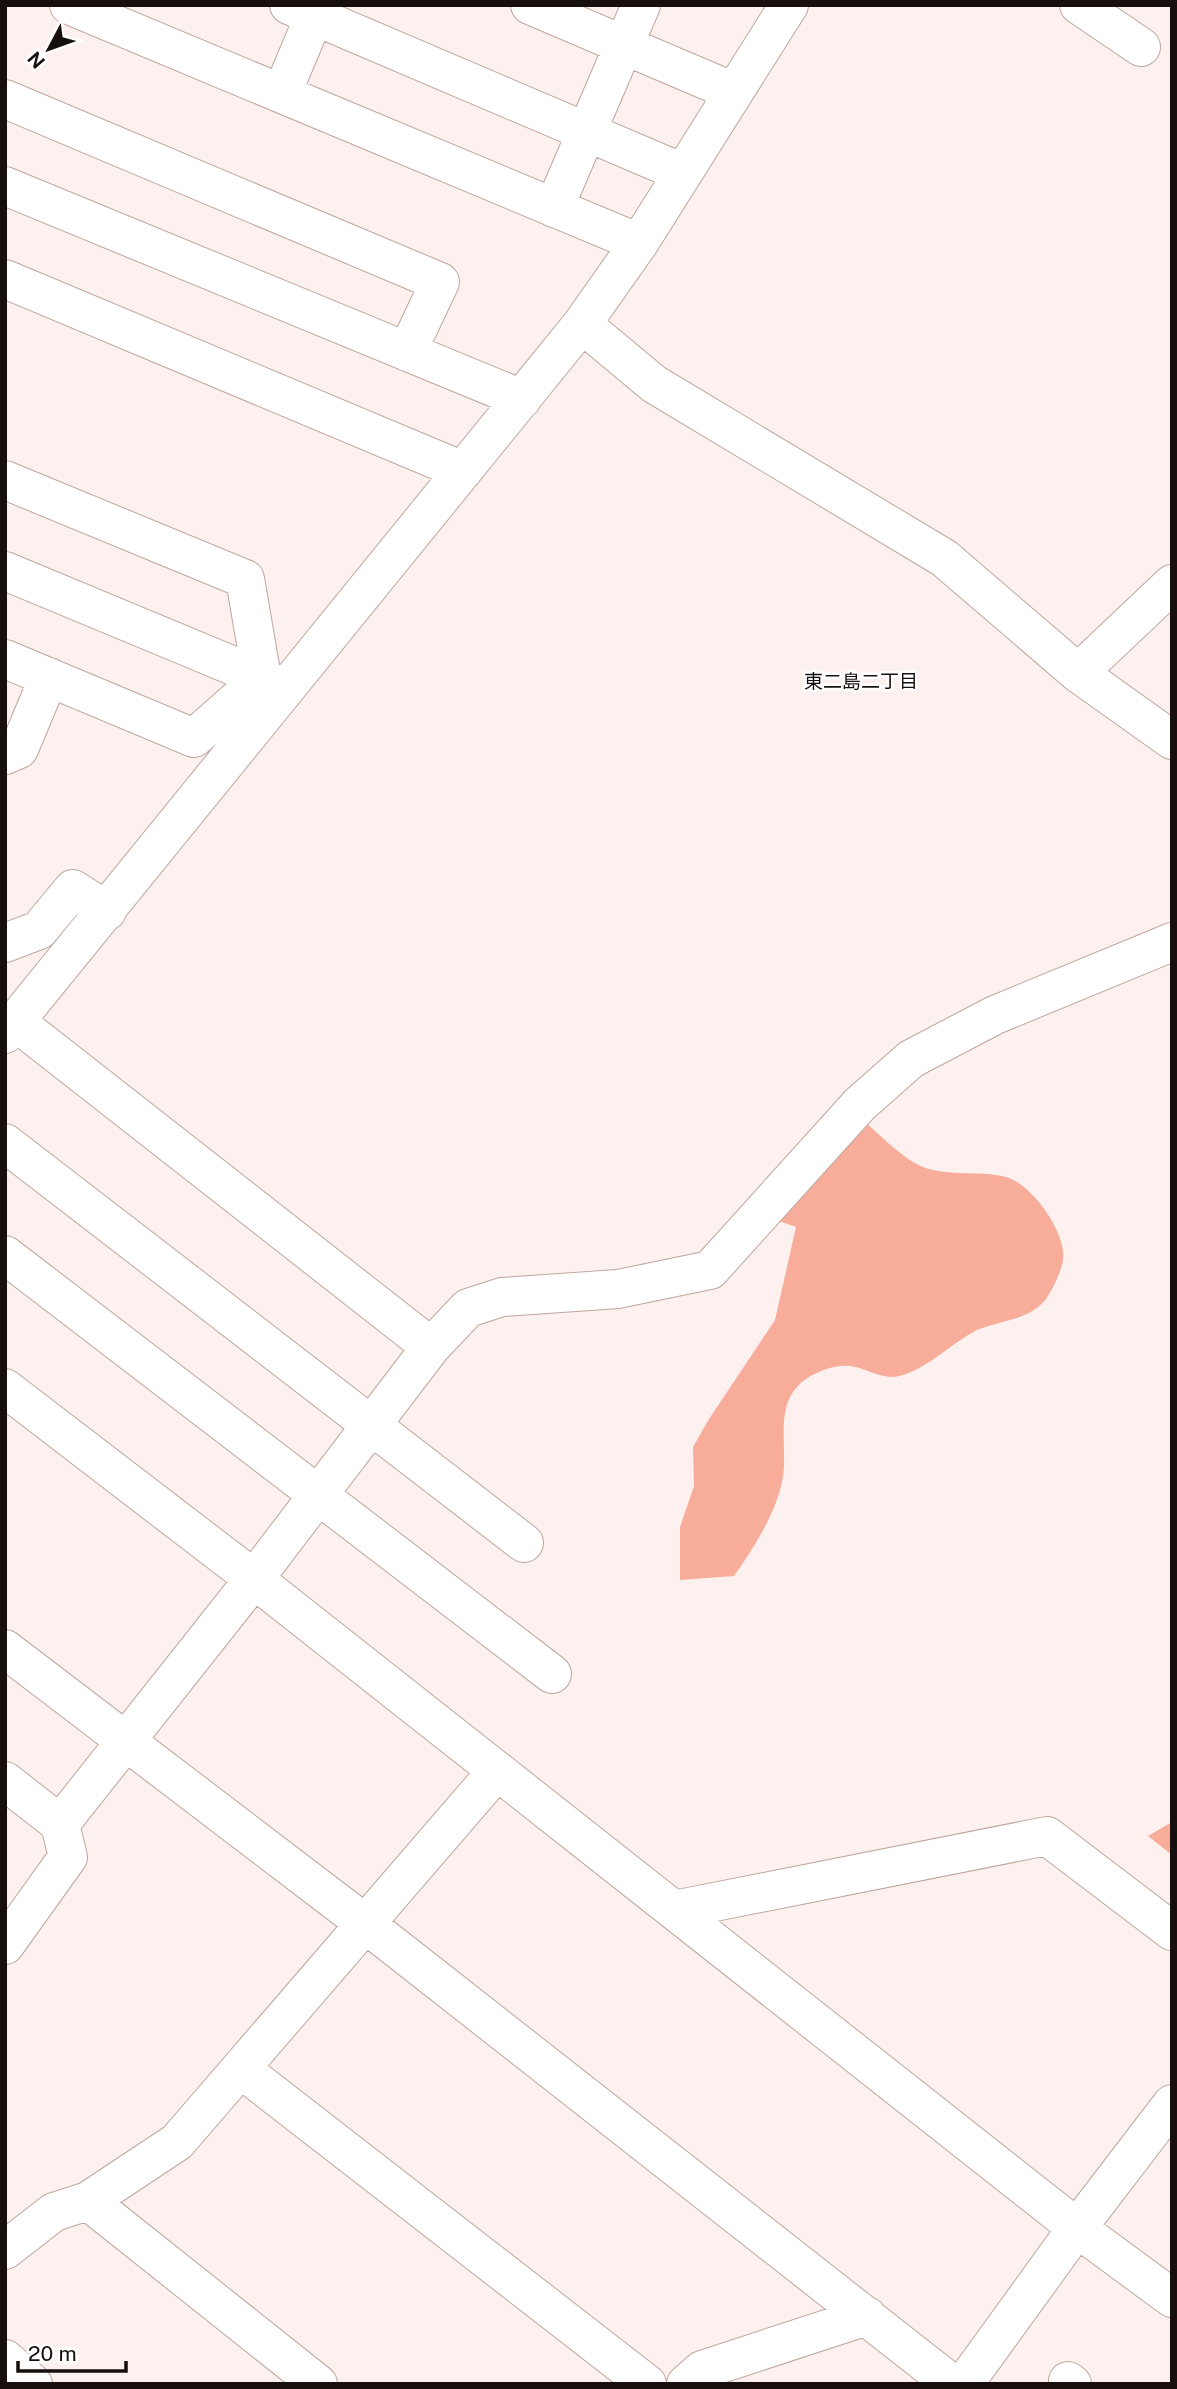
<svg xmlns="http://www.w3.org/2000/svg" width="1177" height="2389" font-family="'Public Sans','Noto Sans JP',sans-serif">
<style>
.water{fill:#f8ad9a}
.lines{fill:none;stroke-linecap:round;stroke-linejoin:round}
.minor-casing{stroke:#bea69f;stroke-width:40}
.minor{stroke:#fff;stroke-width:38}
.labels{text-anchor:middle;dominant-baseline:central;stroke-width:5;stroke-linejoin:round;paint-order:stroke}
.neighbourhood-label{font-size:19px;fill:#170f0d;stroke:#fff}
</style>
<rect width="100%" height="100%" fill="#fcf1ee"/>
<path class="water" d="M864 1121C880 1135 903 1159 923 1167 949 1177 980 1170 1006 1177 1032 1184 1067 1233 1063 1260 1061 1272 1053 1289 1046 1299 1029 1321 999 1320 975 1331 952 1343 919 1376 892 1377 878 1377 864 1368 851 1366 834 1364 810 1373 798 1386 774 1410 789 1452 782 1482 775 1515 753 1549 734 1576L680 1580V1527L694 1486 693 1447 709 1419 775 1320 796 1227 776 1220Z
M1172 1822V1855L1148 1836Z"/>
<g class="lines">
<defs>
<path id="minor" d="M69 5 639 243
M289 5 683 173
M530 5 734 92
M1079 5 1141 47
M282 93 319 5
M5 99 440 282 407 352
M5 186 522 399
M554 208 641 5
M5 279 463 471
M582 324 654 384 944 558 1078 673 1172 740
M5 480 245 579 262 678 194 738 5 659
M5 571 279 685
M1078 673 1172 584
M5 755 19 749 49 677
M5 943 39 930 73 889 107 911
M16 1022 431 1347
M5 1034 582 324 639 243 789 5
M5 1143 524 1543
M5 1255 552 1674
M5 1388 254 1579 1077 2228 1172 2298
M5 1649 367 1925 952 2384
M5 1781 60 1824
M674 1910 1047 1836 1172 1931
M5 1945 68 1857 60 1824 254 1579 431 1347 468 1308 502 1297 618 1289 710 1270 860 1104 911 1059 995 1015 1172 942
M241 2069 647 2384
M88 2201 318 2384
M5 2250 54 2212 88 2201 177 2142 497 1771
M5 2359 33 2384
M1068 2381 1072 2384
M686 2384 702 2370 867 2316
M964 2384 1077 2228 1172 2104"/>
</defs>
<use href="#minor" class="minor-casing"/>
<use href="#minor" class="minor"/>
</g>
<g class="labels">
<g class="neighbourhood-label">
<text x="861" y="681">東二島二丁目</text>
</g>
</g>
<rect width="1177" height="2389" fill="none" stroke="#170f0d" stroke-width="14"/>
<g transform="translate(49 49) rotate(229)" stroke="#ffffff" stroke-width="5" paint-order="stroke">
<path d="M0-5L12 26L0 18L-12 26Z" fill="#170f0d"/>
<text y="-10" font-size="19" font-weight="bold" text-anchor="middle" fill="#170f0d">N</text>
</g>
<path d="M18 2361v10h108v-10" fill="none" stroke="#170f0d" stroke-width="3.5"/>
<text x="28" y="2361" font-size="21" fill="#170f0d" stroke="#ffffff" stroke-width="5" paint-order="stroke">20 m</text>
</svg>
